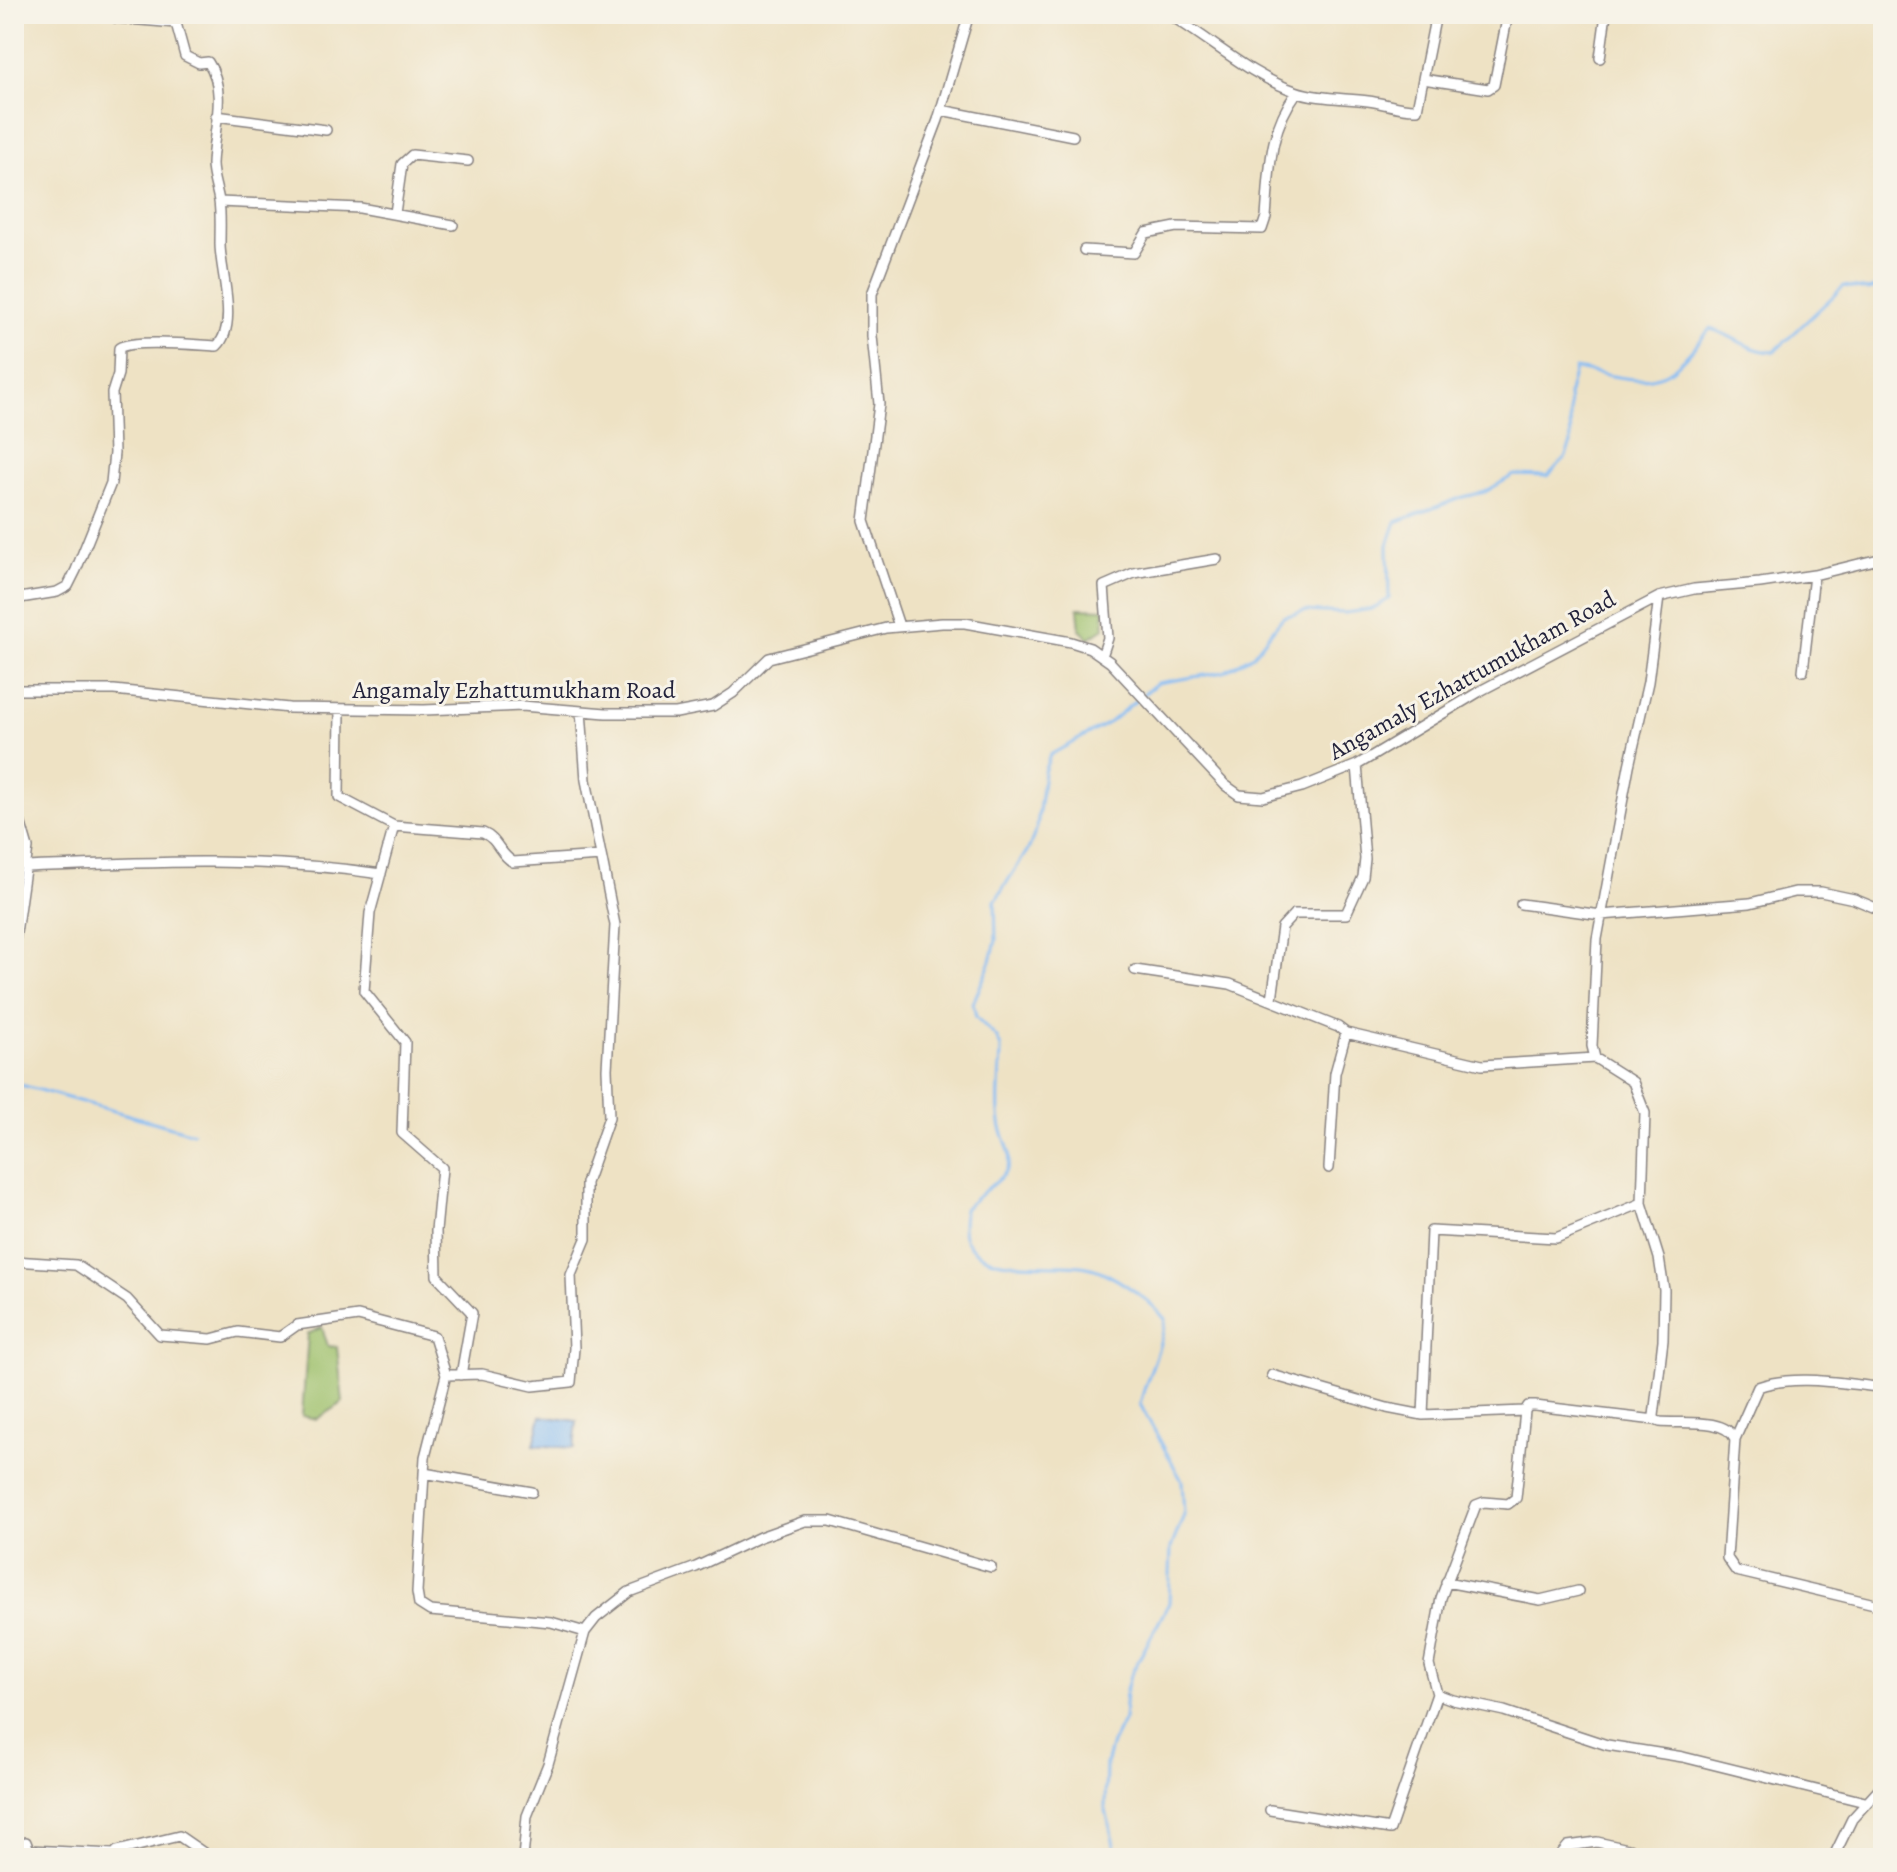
<svg xmlns="http://www.w3.org/2000/svg" width="1897" height="1872" font-family="Alegreya,serif">
<style>
.green{fill:#9dc06a;stroke:#607152;stroke-width:2}
.water{fill:#84bbf4;stroke:#536e98;stroke-width:2}
.lines{fill:none;stroke-linecap:round;stroke-linejoin:round}
.stream{stroke:#84bbf4;stroke-width:3}
.minor-casing{stroke:#888280;stroke-width:12}
.minor{stroke:#fff;stroke-width:9}
.labels{text-anchor:middle;dominant-baseline:central;stroke-width:6;stroke-linejoin:round;paint-order:stroke}
.street-label{font-size:24px;fill:#22223b;stroke:#f7f3e8}
</style>
<rect width="100%" height="100%" fill="#f7f3e8"/>
<filter id="ink" filterUnits="userSpaceOnUse"><feTurbulence type="fractalNoise" baseFrequency=".0125" numOctaves="2"/><feDisplacementMap in="SourceGraphic" scale="16" xChannelSelector="R" yChannelSelector="G"/><feConvolveMatrix kernelMatrix="1 2 1 2 8 2 1 2 1" color-interpolation-filters="sRGB"/></filter>
<filter id="wash" filterUnits="userSpaceOnUse"><feTurbulence type="fractalNoise" baseFrequency=".006" numOctaves="4" result="noise"/><feDisplacementMap in="SourceGraphic" scale="32" xChannelSelector="R" yChannelSelector="G"/><feGaussianBlur stdDeviation="1.8" result="paint"/><feColorMatrix in="noise" values="0 0 0 0 0 0 0 0 0 0 0 0 0 0 0 0 0 1.4 0 .05"/><feComposite in="paint" operator="in"/></filter>
<g filter="url(#wash)">
<rect width="100%" height="100%" fill="#eee2c4"/>
<path class="green" d="M1078 608 1104 609V628L1089 638 1080 630Z
M322 1327 328 1346 337 1347 343 1402 317 1419 302 1416 308 1334Z"/>
<path class="water" d="M541 1416 577 1421 574 1448 534 1445Z"/>
<g class="lines">
<path class="stream" d="M14 1083 193 1133
M1117 1858 1105 1806 1106 1764 1112 1743 1124 1719 1126 1690 1130 1676 1169 1603 1171 1548 1184 1515 1182 1481 1140 1404C1147 1375 1162 1348 1165 1319 1151 1301 1121 1280 1100 1271 1065 1255 986 1280 965 1239 961 1231 964 1218 964 1209 974 1198 1001 1180 1006 1171 1016 1153 1002 1139 1000 1123 996 1098 1001 1071 1001 1047L997 1038 976 1017 973 1003 991 961 996 940 995 901 1029 848 1037 827 1044 772 1050 755 1110 722 1157 683 1224 672 1253 655 1283 617 1305 611 1345 613 1372 609 1389 599 1388 545 1396 522 1463 497 1485 492 1514 475 1548 476 1565 458 1571 444 1569 393 1575 369C1605 373 1642 388 1670 371 1685 361 1698 342 1710 329 1735 335 1745 351 1774 352L1844 286 1868 290 1883 286"/>
</g>
</g>
<g filter="url(#ink)">
<g class="lines">
<defs>
<path id="minor" d="M1168 14C1211 39 1247 74 1295 91 1317 99 1345 98 1368 101 1385 103 1401 110 1417 109L1436 14
M1600 58 1606 14
M1423 79 1488 89 1494 85 1508 14
M941 110 1073 136
M216 116 326 130
M219 202 360 208 453 225
M395 213 402 164 412 155 468 161
M1084 250 1134 253 1146 233 1176 227 1262 229 1266 217C1270 170 1268 131 1297 92
M1659 597 1648 682 1629 766 1597 939 1592 1046 1595 1058 1633 1082 1645 1113 1642 1203 1659 1258 1664 1290 1663 1340 1654 1416 1655 1420 1660 1422C1682 1424 1725 1417 1735 1439L1727 1558 1736 1571 1883 1606
M14 599 57 592 68 586 76 570 111 483 114 453 112 393 118 374 119 348C133 339 197 345 217 346 239 325 220 271 220 244 220 229 221 215 219 201 217 189 212 176 212 164 213 131 228 91 208 62L199 63 185 56 176 23 116 18 112 14
M899 626 864 521 879 404 872 336V294L938 120 969 14
M1102 656 1108 638 1104 586 1134 573 1217 559
M1803 671 1814 575
M14 690H114L289 708 424 710 522 706 606 713H676L713 706 733 693 769 658 886 628 942 623H965L1071 642 1090 648 1110 662 1225 785 1239 795 1263 797 1302 787 1357 765 1482 690 1659 597 1694 589 1760 583 1814 575 1883 558
M340 709 339 797 394 826 370 913 364 991 405 1042 402 1133 442 1168 436 1231 437 1276 472 1313 461 1375
M581 711 586 780 615 925 607 1069 609 1117 586 1183V1239L571 1275 574 1348 571 1382 533 1386 482 1374 446 1375 425 1457 417 1592 419 1604 430 1611 551 1622 585 1632
M14 819 20 821 28 848 14 947
M394 826 483 833C498 839 499 854 513 862L601 856
M26 867C145 862 262 856 381 874
M1521 904 1601 915 1750 903 1795 892H1821L1854 899 1883 911
M1135 970 1230 984 1338 1027 1346 1033 1482 1065 1595 1058
M1272 999 1282 927 1294 914H1346L1363 877 1365 859 1357 765
M1329 1168 1335 1073 1346 1033
M14 1261 76 1265 127 1299 160 1335 211 1339 238 1332 280 1337 297 1325 358 1316 434 1336 446 1375
M1272 1375 1387 1408 1423 1415 1525 1411
M1878 1387 1883 1373
M1423 1415 1431 1231 1556 1238 1642 1203
M1655 1420 1535 1406H1528L1525 1411 1516 1498 1508 1504 1484 1502 1476 1505 1441 1598 1429 1664 1437 1694 1453 1700 1504 1711 1607 1745 1683 1757 1865 1802
M1735 1439 1758 1387C1795 1374 1839 1383 1878 1387
M424 1473 532 1492
M1446 1582 1540 1600 1578 1591
M1270 1810 1390 1829 1437 1694
M26 1842 29 1850 114 1854
M113 1858 117 1851 179 1836 211 1858
M523 1858 527 1816 548 1764 585 1632 596 1618 629 1592 696 1567 760 1537 805 1521H830L991 1567
M1558 1858 1568 1846 1597 1842 1668 1858
M1833 1858 1852 1819 1883 1785"/>
</defs>
<use href="#minor" class="minor-casing"/>
<use href="#minor" class="minor"/>
</g>
</g>
<g class="labels">
<g class="street-label">
<text transform="translate(1472 675) rotate(-29)">Angamaly Ezhattumukham Road</text>
<text x="514" y="690">Angamaly Ezhattumukham Road</text>
</g>
</g>
<rect width="1897" height="1872" fill="none" stroke="#f7f3e8" stroke-width="48"/>
</svg>
